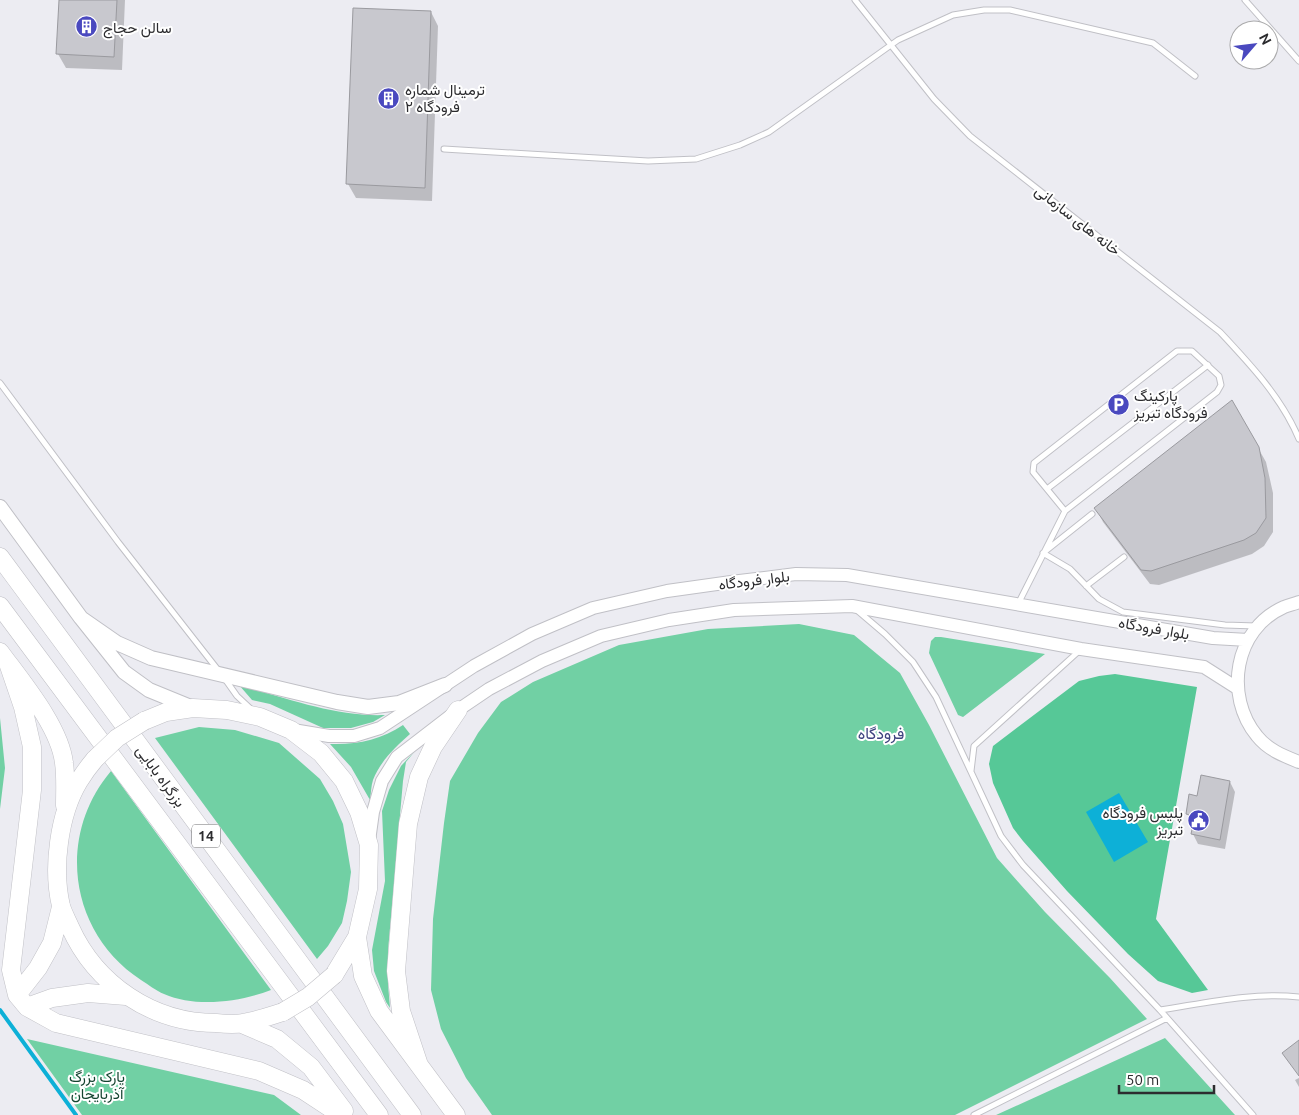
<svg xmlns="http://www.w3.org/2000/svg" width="1299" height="1115" font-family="Ubuntu,Vazirmatn,sans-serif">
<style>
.green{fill:#71d0a4}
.forest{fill:#56c897}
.water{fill:#0db0d7}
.shadow{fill:#0003}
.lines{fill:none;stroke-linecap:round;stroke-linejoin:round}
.stream{stroke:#0db0d7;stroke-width:4}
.building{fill:#c8c8ce;stroke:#9a9a9f}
.service-casing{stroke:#c0c0c6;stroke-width:7}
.tertiary-casing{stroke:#c0c0c6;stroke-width:14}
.secondary-casing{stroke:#c0c0c6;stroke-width:16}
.trunk-casing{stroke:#c0c0c6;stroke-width:19}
.service{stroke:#fff;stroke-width:5}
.tertiary{stroke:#fff;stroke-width:12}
.secondary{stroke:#fff;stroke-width:14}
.trunk{stroke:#fff;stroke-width:18}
.trunk-bridge-casing{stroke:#c0c0c6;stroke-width:19;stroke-linecap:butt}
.trunk-bridge{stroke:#fff;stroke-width:18}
.labels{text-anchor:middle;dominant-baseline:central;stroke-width:4;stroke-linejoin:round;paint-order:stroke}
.shield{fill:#fff;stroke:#6b6b6d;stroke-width:1}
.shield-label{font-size:14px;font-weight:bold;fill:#2c2c2f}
.poi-label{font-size:15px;fill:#2c2c2f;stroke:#fff;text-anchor:start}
.street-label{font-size:15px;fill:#2c2c2f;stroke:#fff}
.park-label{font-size:15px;fill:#144430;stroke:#fff}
.neighbourhood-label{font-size:16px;fill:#3e437f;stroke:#fff}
</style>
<rect width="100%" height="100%" fill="#ececf2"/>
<path class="green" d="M799 624 854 635 900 673 929 725 997 858 1045 912 1110 978 1147 1019 955 1115H492L466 1078 441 1029 431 990 433 919 444 823 450 781 478 733 501 702 533 682 619 645 708 629Z
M935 637H941L1045 654 963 717 958 715 929 653 931 641Z
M239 685C286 698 336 717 385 715L373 722 351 728H323L270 704 252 700Z
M0 718 5 768 0 809Z
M403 725 410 734C395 747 380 762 373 780 371 786 371 794 370 800L351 767 330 744C356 745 381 740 403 725Z
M199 727 235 730 279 743 320 779 333 801 343 824 351 872 347 901 342 923 328 946 317 959 155 738Z
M415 751 406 762 403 781 388 951V984L390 1008 386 1002 374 971 372 950 385 881 382 811 389 790 401 766Z
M111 771 271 990C240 1002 196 1008 164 994 156 991 148 984 141 980 69 933 56 836 111 771Z
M1165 1038 1235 1115H996Z
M27 1039 274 1095 301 1115H82Z"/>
<path class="forest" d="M1115 674 1197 687 1156 919 1208 990 1192 993 1158 981 1128 954 1067 891 1023 841 1013 828 993 783 989 764 993 746 1079 681 1099 676Z"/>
<path class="water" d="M1119 793 1148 842 1114 862 1086 812Z"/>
<path class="shadow" d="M60 0H125L122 70 66 68 58 54Z
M431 12 438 26 432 201 356 198 348 184Z
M1232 402 1266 462 1273 493V532L1264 546 1252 554 1159 585 1150 584 1103 522 1096 508Z
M1230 782 1235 792 1225 849 1198 844 1193 834 1194 824 1187 814 1198 797Z
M1299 1078V1087L1295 1080Z"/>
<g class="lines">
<path class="stream" d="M0 1010 76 1115"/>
</g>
<path class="building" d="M59 0H117L114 57 56 54Z
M353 8 431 11 425 188 346 184Z
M1232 400 1259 447 1265 478 1266 518 1256 533 1244 540 1151 571 1141 570 1094 508Z
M1201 775 1230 781 1220 840 1191 834 1195 816 1186 814 1189 794 1197 796Z
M1299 1040V1076L1282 1053Z"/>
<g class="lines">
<defs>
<path id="service" d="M855 0 934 99 970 136 1220 332C1250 364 1282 398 1299 439
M1245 0 1299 61
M444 149 648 161 696 159 740 145 769 132 898 40 953 15 984 10H1010L1153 43 1195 76
M0 383 118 542 218 670
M1047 489 1208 365
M1092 514 1043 553 1070 569 1099 599 1123 612 1225 625 1256 626
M1086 586 1124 557
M1018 604 1065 511 1217 392 1221 385 1219 376 1192 351H1177L1034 463 1033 472 1065 511
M858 611 885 634 913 662 936 697 1001 836 1023 865 1160 1010C1206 1003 1252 992 1299 997
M225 679 237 696 252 710
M971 771 974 746 1079 651
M1160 1010 1253 1115
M974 1115 1167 1018"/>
<path id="tertiary" d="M1299 602C1294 604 1289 605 1284 607 1234 629 1224 696 1257 736 1268 750 1284 756 1299 762
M293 730 329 736H354L380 728 474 666 532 634 593 608 667 591 731 582 796 574 847 575 1213 638 1248 640
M369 841 373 812 382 781 397 757 458 710 489 689 542 661 601 636 669 620 734 610 852 606 1081 649 1204 667 1237 688"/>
<path id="secondary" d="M0 507 81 618 124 672 149 690 193 708
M81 618 117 643 151 658 337 702 368 707 399 703 445 685"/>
<path id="trunk" d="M0 557 412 1115
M0 606 379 1115
M0 652C22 682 60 727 64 763 66 777 65 792 65 806
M8 663 23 707 32 747V790L11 970 17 995 27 1007 56 1023 259 1071 303 1090 341 1115
M144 721 166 712 193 708 227 710 260 717 291 730 321 753 344 781 359 812 369 845 368 889 357 937 334 975
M95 759C89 766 84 773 79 781 59 814 52 868 61 906 63 913 67 920 70 927 96 985 153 1023 216 1023 225 1024 234 1025 243 1023 256 1021 270 1016 283 1012
M357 937 363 976 379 1011 456 1115
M17 995 38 968 52 943 61 907
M27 1007 52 998 88 993 126 996
M242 1024 277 1039 311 1067 344 1111
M419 1065 401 1011 396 971 408 824 419 777 433 747 458 710"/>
</defs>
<use href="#service" class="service-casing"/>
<use href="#tertiary" class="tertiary-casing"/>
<use href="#secondary" class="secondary-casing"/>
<use href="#trunk" class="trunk-casing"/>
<use href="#service" class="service"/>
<use href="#tertiary" class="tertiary"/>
<use href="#secondary" class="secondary"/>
<use href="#trunk" class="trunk"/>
<defs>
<path id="trunk-bridge" d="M95 759 117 738 144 721
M283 1012 308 997 334 975"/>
</defs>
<use href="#trunk-bridge" class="trunk-bridge-casing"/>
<use href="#trunk-bridge" class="trunk-bridge"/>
</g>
<defs>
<symbol id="building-disc" viewBox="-11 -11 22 22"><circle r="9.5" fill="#4a49bf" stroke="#fff"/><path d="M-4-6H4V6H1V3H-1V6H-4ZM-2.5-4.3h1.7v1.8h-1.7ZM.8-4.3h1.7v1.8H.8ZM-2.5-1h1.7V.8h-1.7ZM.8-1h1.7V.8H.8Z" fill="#fff"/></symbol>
<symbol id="parking-disc" viewBox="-11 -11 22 22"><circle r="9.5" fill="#4a49bf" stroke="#fff"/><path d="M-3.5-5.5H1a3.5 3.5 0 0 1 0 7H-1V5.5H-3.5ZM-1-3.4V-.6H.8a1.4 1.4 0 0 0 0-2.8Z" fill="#fff"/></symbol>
<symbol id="civic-disc" viewBox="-11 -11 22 22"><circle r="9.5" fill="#4a49bf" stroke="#fff"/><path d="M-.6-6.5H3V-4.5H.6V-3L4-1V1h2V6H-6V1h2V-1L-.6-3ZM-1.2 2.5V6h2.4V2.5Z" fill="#fff"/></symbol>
</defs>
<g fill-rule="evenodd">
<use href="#building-disc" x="74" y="14" width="25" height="25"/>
<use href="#building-disc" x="376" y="86" width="25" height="25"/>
<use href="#parking-disc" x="1106" y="392" width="25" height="25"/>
<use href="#civic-disc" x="1186" y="808" width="25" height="25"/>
</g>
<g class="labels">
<rect class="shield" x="192" y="824.5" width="28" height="23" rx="4"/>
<g class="shield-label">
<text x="206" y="836">14</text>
</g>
<g class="poi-label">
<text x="103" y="27">سالن حجاج</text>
<text x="405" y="89">ترمينال شماره<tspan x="405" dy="17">۲ فرودگاه</tspan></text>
<text x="1134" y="395">پارکینگ<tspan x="1134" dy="17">فرودگاه تبریز</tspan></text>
<text x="1183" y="812" text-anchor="end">پلیس فرودگاه<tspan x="1183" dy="17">تبریز</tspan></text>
</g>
<g class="street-label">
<text transform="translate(1078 220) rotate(38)">خانه های سازمانی</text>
<text transform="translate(754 580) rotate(-7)">بلوار فرودگاه</text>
<text transform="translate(1154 628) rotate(10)">بلوار فرودگاه</text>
<text transform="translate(161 776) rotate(54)">بزرگراه بابایی</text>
</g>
<g class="park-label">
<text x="97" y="1076">پارک بزرگ<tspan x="97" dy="17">آذربایجان</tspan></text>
</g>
<g class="neighbourhood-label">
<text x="881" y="733">فرودگاه</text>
</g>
</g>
<g transform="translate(1254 45) rotate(62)"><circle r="24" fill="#ffffff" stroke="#ababac"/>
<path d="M0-4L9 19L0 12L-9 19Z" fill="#4a49bf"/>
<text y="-8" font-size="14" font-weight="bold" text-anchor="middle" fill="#2c2c2f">N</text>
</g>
<path d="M1119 1085v8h95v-8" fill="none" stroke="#2c2c2f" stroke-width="2.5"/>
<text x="1126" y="1085" font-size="15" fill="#2c2c2f" stroke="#ffffff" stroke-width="4" paint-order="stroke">50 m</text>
</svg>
